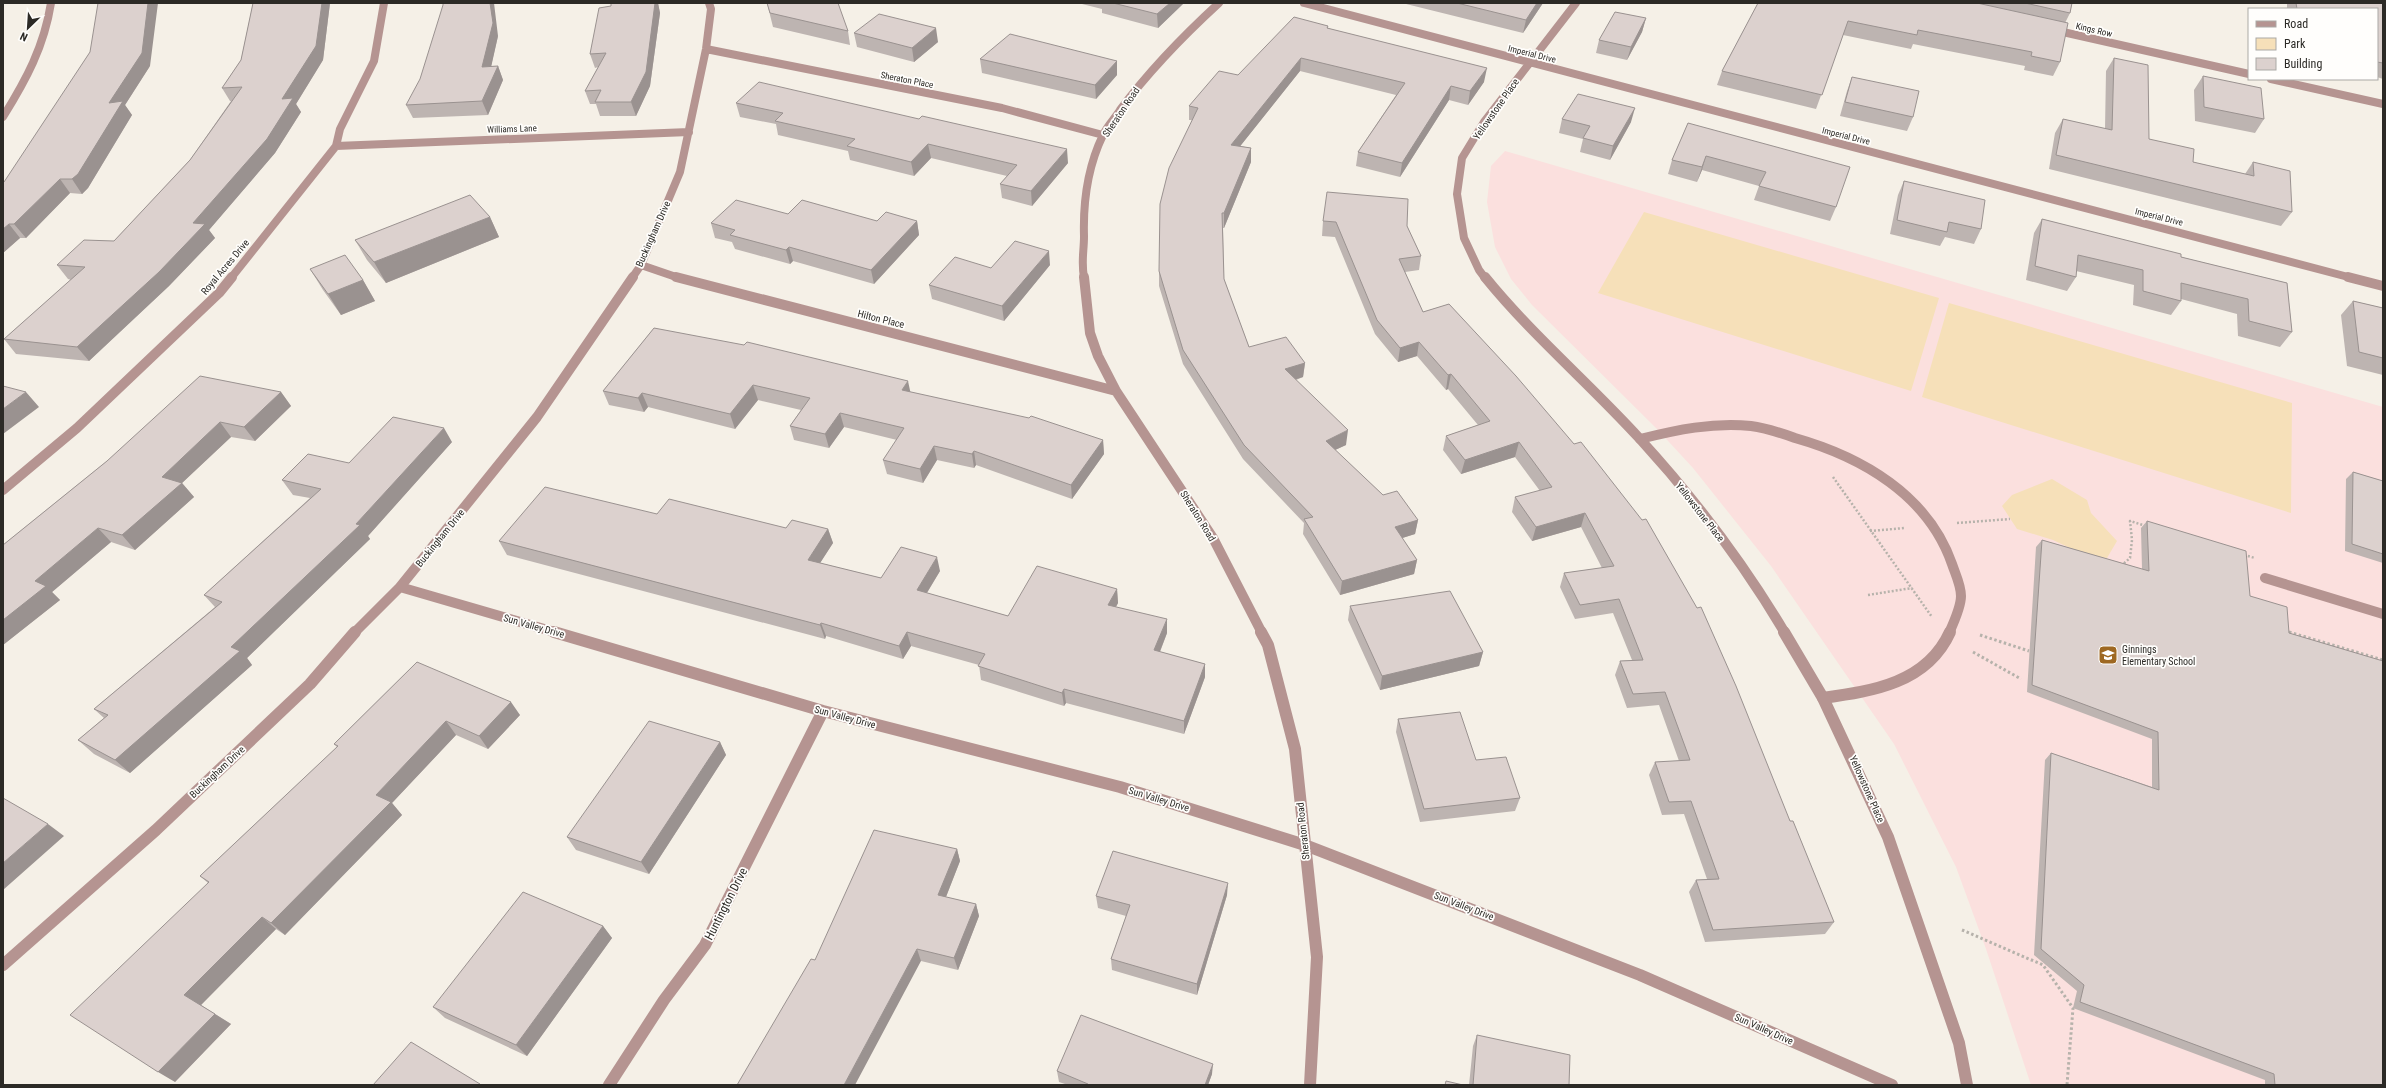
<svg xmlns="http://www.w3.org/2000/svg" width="2386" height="1088" font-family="'Roboto Condensed',sans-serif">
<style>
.education{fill:#fbe0de}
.green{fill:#f6e0b9}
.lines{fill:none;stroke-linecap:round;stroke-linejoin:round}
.path-far1{stroke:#b6b2ab;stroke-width:2.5;stroke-dasharray:2 2;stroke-linecap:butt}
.path{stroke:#b6b2ab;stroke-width:3;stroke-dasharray:2.5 2.5;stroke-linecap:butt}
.service-far1{stroke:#b59491;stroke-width:10}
.service{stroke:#b59491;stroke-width:12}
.minor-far2{stroke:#b59491;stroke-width:8}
.minor-far1{stroke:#b59491;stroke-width:10}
.minor{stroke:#b59491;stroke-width:12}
.wall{fill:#bdb4b1}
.shaded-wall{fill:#9a9290}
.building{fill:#dcd1ce;stroke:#9a9290}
.labels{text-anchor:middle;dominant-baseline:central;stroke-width:3.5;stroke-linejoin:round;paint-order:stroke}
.far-street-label{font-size:9px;fill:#2c2a26;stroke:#fffefc}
.street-label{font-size:10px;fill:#2c2a26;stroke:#fffefc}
.poi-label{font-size:10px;fill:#2c2a26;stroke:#fffefc;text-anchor:start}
.near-street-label{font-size:12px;fill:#2c2a26;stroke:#fffefc}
</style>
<rect width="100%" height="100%" fill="#f5f0e7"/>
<path class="education" d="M1505 151 2383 407V1085H2031L1986 949 1956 867 1894 744 1771 566 1693 468 1657 429 1532 305 1511 279 1495 247 1487 202 1491 166Z"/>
<path class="green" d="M1644 212 1939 298 1911 391 1598 293Z
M1949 303 2292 403 2291 513 1922 397Z
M2052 479 2087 500 2091 513 2117 541 2107 558 2087 556 2053 540 2017 529 2002 506 2012 495Z"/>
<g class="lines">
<path class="path-far1" d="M1833 477 1932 617
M1957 523 2010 519
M1870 531 1905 528
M2244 555 2255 558
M2121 566 2130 558 2132 540 2130 521 2146 526
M1868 595 1912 588
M2288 632 2292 633"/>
<path class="path" d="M2289 632 2383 660
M1980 635 2029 651
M1973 652 2021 679
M1962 930 2043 965 2073 1008 2067 1085"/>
<path class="service-far1" d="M1640 439C1676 430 1713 422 1751 426 1766 428 1781 433 1795 438 1862 457 1928 495 1952 564 1955 573 1961 585 1961 596 1961 607 1954 622 1949 633
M2265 578 2383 614"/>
<path class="service" d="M1823 698C1873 691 1927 683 1950 632"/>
<path class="minor-far2" d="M1304 3 2352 278
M2054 30 2249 74
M706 49 1002 108 1103 135
M2271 79 2383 104
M3 117C26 80 44 47 51 3
M336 146 689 132
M641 265 679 278
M231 278 336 146 340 129 374 61 384 3
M632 278 641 265 680 172 706 49 711 9 709 3
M1084 278C1081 261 1084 252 1084 236 1083 202 1088 166 1103 135 1107 126 1115 118 1120 110 1149 71 1183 36 1219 3
M1485 278 1479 270 1464 238 1457 194 1462 158 1484 122 1576 3"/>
<path class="minor-far1" d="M676 277 1116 391
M1084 277 1090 333 1098 356 1116 391 1213 538 1262 633
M1485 277C1532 335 1589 383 1640 439 1694 498 1744 564 1785 633
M2348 277 2383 286
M3 490 77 428 219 293 232 277
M400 587 558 633
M354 633 400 587 537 417 633 277"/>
<path class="minor" d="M554 632 823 711 1120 787 1305 845 1640 975 1892 1085
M1261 632 1268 645 1295 749 1317 957 1310 1085
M1784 632 1823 698 1888 837 1959 1043 1967 1085
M3 965 156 830 310 684 355 632
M609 1085 664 1000 705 945 823 711"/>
</g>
<path class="wall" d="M253 3H330L323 60 296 104 301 112 275 153 209 230 215 238 169 286 89 361 16 354 4 339 71 280 68 279 57 265 114 241 190 160 231 101H230L222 88 241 60Z
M611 3H658L660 13 650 86 636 116H600L596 104H590L585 91 598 67 595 68 590 54 611 6Z
M767 3 848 31 850 45 773 27Z
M1078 3H1184L1158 28 1102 13V9Z
M1402 3H1543L1523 33Z
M1758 3H2072L2070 13 2065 23 2060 62 2053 76 2024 70 2025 66 1913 44 1911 49 1843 35 1816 109 1717 85 1722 71Z
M2287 3H2383V79L2377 77V9H2287Z
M1646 18 1642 32 1627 60 1596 53 1599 40Z
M1328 26V28L1484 82 1468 105 1449 100 1400 177 1356 166 1358 152 1396 95 1300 71 1240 146 1251 148V162L1224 228H1223L1224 279 1249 347 1305 363 1303 377 1296 380 1346 445 1335 450 1383 495 1418 520 1415 534 1402 538 1417 560 1414 574 1340 595 1303 534 1304 523 1243 459 1183 364 1159 286V271L1192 120H1189V106L1238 75Z
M854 33 938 42 914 62 857 47Z
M498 36 491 66H498L503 80 488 115 413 118 406 105Z
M2114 58 2149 139 2193 162 2245 174 2253 162 2292 212 2281 226 2049 169 2055 133 2063 119 2105 129 2106 71Z
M980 59 1117 61V75L1096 99 982 73Z
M150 66 125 105 132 115 88 188 82 194 70 193 26 238H20L3 253 4 182Z
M2203 76 2264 119 2255 133 2195 121 2194 90Z
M1852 77 1913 117 1907 131 1840 116 1847 91Z
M736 103 1068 163 1032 206 1002 198 1000 184 1007 176 931 158 914 176 850 160 848 151 778 135 776 124 740 117Z
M1562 119 1631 122 1610 160 1580 152 1583 139 1559 133Z
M1688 123 1836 207 1830 221 1754 200 1759 186 1702 170 1697 182 1668 174 1672 160Z
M1904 181 1981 229 1974 244 1945 237 1940 246 1890 234 1898 195Z
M788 214 877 221H917L919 235 874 284 793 261 790 264 735 249 732 242 715 238 711 223Z
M490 217 499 237 386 283 367 260 355 240Z
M2042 219 2181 257 2287 283 2292 332 2280 347 2238 336 2237 314 2181 299V301L2171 315 2133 305 2134 285 2076 271V277L2067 291 2026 280 2034 233Z
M1323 221 1407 226 1421 256 1419 270 1405 272 1423 312 1449 304 1790 821 1834 922 1825 934 1705 942 1689 892 1696 880 1707 879 1684 814 1662 815 1649 775 1655 762 1679 761 1659 705 1627 708 1615 675 1620 661 1632 660 1613 613 1575 619 1560 587 1564 573 1602 568 1581 527 1532 541 1512 512 1515 497 1540 491 1515 457 1461 474 1443 450 1446 436 1478 425 1448 389 1446 390 1417 356 1398 362 1375 334 1335 237 1322 236Z
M1050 265 1004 321 932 299 929 285 991 268Z
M310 269 363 280 375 301 341 315 323 290Z
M2353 301 2383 308V375L2347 366 2341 315Z
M654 328 1103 440 1104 454 1072 499 976 465 974 468 937 460 923 483 887 474 883 460 897 440 844 427 829 448 794 440 790 426 801 410 758 400 735 429 648 407 644 412 609 405 603 391Z
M281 392 291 406 255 441 231 437 182 483 194 497 135 550 111 542 52 592 60 600 3 645V545L107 461Z
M452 442 368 536 370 539 247 658 252 665 130 773 94 754 78 740 104 718 94 709 215 607 204 595 310 498 293 495 282 480 349 463Z
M2353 472 2383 481V563L2345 551 2346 479Z
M2147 521 2250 596 2289 633 2383 1085H2265V1080L2073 1008 2077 991 2034 955 2045 760 2051 753 2152 787V739L2027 692 2036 547 2042 540 2142 569 2141 528Z
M786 528 828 529 833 543 820 563 881 578 940 571 927 593 1008 616 1117 589 1118 603 1116 607 1167 633 1160 652 1205 664V677L1184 734 1066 703 1064 706 981 680 979 665 911 646 903 659 826 636 825 639 507 555 499 541Z
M1350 606 1483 652 1479 666 1380 690 1348 620Z
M417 662 520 715 488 749 456 735 392 803 402 815 285 935 276 929 201 1005 215 1014 231 1024 175 1082 208 883 200 876 337 747 334 744Z
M1398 719 1476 760 1520 798 1515 811 1420 822 1396 732Z
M720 742 726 755 649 874 576 850 567 837Z
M957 849 960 861 946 897 976 904 979 916 958 970 921 961 815 960Z
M1227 895 1197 995 1112 970 1111 959 1126 916 1098 908 1096 896Z
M603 926 612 938 527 1056 445 1018 433 1007Z
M1477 1035 1569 1085H1469L1473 1046Z
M1057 1071 1212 1074 1208 1085H1068L1059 1082Z"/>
<path class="shaded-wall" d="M148 3H158L150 66 125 105 132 115 88 188 82 194 72 179 109 103Z
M322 3H330L323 60 296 104 301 112 275 153 209 230 215 238 169 286 89 361 77 347 193 223 282 99Z
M490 3H494L498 36 488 81 482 67Z
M655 3H658L660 13 650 86 636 116 631 102Z
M1170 3H1184L1158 28 1157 14Z
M1537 3H1543L1523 33 1526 20Z
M1646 18 1642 32 1627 60 1631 47Z
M936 28 938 42 914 62 912 48Z
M1301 58 1300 71 1230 159 1231 145Z
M1117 61V75L1096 99 1095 85Z
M498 66 503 80 488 115 482 101Z
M1487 68 1484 82 1468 105 1470 91Z
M1451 86 1449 100 1400 177 1402 163Z
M1635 108 1631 122 1610 160 1613 146Z
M928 144 931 158 914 176 911 162Z
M1251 148V162L1224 228V213Z
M1067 149 1068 163 1032 206 1031 191Z
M1706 156 1702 170 1697 182 1702 167Z
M60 179 70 193 26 238 14 224Z
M490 217 499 237 386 283 374 262Z
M917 221 919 235 874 284 871 270Z
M9 224 20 238 3 253V229Z
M789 247 793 261 790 264 786 250Z
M1049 251 1050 265 1004 321 1002 306Z
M363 280 375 301 341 315 328 294Z
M1419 342 1417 356 1398 362 1400 348Z
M1305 363 1303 377 1284 383 1285 369Z
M1451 374 1448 389 1446 390 1448 375Z
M908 381 911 395 902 390Z
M753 385 758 400 735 429 730 414Z
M26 392 39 407 3 434V409Z
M281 392 291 406 255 441 244 427Z
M642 393 648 407 644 412 638 398Z
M840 413 844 427 829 448 825 434Z
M220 422 231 437 182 483 194 497 135 550 122 535 162 477Z
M444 428 452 442 368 536 370 539 247 658 252 665 130 773 115 760 231 647 356 524Z
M1348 430 1346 445 1324 455 1326 441Z
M1103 440 1104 454 1072 499 1071 485Z
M1519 442 1515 457 1461 474 1465 460Z
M934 446 937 460 923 483 920 469Z
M974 451 976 465 974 468 972 454Z
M1585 513 1581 527 1532 541 1536 527Z
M1418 520 1415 534 1393 541 1395 527Z
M98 528 111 542 52 592 60 600 3 645V620L35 581Z
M828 529 833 543 813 574 808 560Z
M937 557 940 571 920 604 917 590Z
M1417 560 1414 574 1340 595 1342 581Z
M1117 589 1118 603 1109 619 1108 605Z
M1167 619V633L1155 664 1154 650Z
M821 623 826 636 825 639 820 625Z
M907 632 911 646 903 659 899 646Z
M1483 652 1479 666 1380 690 1382 676Z
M1205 664V677L1184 734V721Z
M1064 689 1066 703 1064 706 1062 693Z
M511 702 520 715 488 749 479 736Z
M446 721 456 735 392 803 402 815 285 935 271 923 376 795Z
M720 742 726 755 649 874 641 862Z
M48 824 64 836 3 890V863Z
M957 849 960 861 942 907 938 895Z
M1228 883 1227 895 1197 995V984Z
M976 904 979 916 958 970 954 958Z
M262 917 276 929 200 1006 184 995Z
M603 926 612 938 527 1056 516 1045Z
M917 949 921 961 855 1085H844Z
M215 1014 231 1024 175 1082 158 1072Z
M1213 1064 1212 1074 1208 1085H1205Z"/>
<path class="building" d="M98 3H148L142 53 109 103 123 101 78 174 72 179H60L14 224H9L3 229V182H4L90 52Z
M253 3H322L316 46 282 99 293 98 267 139 193 223 205 224 159 272 77 347 4 339 85 267 57 265 84 240 114 241 190 160 242 87 222 88 241 60Z
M443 3H490L493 23 482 67 498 66 482 101 406 105 420 79 443 5Z
M611 3H655L646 72 631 102H595L601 90 585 91 606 53 590 54 599 8 611 6Z
M767 3H838L848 31 770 13Z
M1113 3H1170L1157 14Z
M1457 3H1537L1526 20Z
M1758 3H1977L2068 23 2060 62 2031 56 2032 52 1918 30 1917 35 1848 21 1822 95 1722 71Z
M2025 3H2072L2070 13Z
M2296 3H2383V63L2377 62V9H2297Z
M1615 12 1646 18 1631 47 1599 40Z
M879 14 936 28 912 48 854 33Z
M1294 17 1328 26 1327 28 1487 68 1470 91 1451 86 1402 163 1358 152 1405 83 1301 58 1231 145 1251 148 1224 213H1222L1224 279 1249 347 1286 337 1305 363 1285 369 1348 430 1326 441 1383 495 1397 491 1418 520 1395 527 1417 560 1342 581 1304 519 1313 517 1244 445 1183 350 1159 271 1160 204 1169 168 1198 108 1189 106 1219 71 1238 75Z
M1010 34 1117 61 1095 85 980 59Z
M2114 58 2148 65 2149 139 2194 149 2193 162 2254 176 2253 162 2290 171 2292 212 2056 155 2063 119 2112 130Z
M2203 76 2261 88 2264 119 2204 107Z
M1852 77 1919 91 1913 117 1845 102Z
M759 82 919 119 922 116 1067 149 1031 191 1000 184 1017 165 928 144 911 162 847 146 855 139 775 121 783 113 736 103Z
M1578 94 1635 108 1613 146 1583 138 1590 126 1562 119Z
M1688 123 1850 167 1836 207 1759 186 1766 172 1706 156 1702 167 1672 160Z
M1904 181 1985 200 1981 229 1949 222 1947 232 1897 220Z
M1327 192 1408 199 1407 226 1421 256 1399 259 1423 312 1449 304 1516 376 1574 444 1581 442 1642 520 1646 519 1697 608 1701 607 1736 686 1790 821H1793L1834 922 1713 930 1696 880 1719 879 1691 801 1669 802 1655 762 1690 760 1665 692 1633 694 1620 661 1643 660 1619 599 1580 605 1564 573 1614 566 1585 513 1536 527 1515 497 1552 487 1519 442 1465 460 1446 436 1490 421 1451 374 1448 375 1419 342 1400 348 1377 320 1336 222 1323 221Z
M470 195 490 217 374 262 355 240Z
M736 200 788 214 802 200 877 221 886 212 917 221 871 270 789 247 786 250 730 235 735 230 711 223Z
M2042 219 2181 254V257L2287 283 2292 332 2249 321 2248 299 2181 283V301L2143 291V270L2078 255 2076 277 2035 266Z
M1015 241 1049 251 1002 306 929 285 955 257 991 268Z
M345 255 363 280 328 294 310 269Z
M2353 301 2383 308V358L2359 352Z
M654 328 744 345 747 342 908 381 902 390 1029 418 1031 416 1103 440 1071 485 974 451 972 454 934 446 920 469 883 460 904 428 840 413 825 434 790 426 810 398 753 385 730 414 642 393 638 398 603 391Z
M200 376 281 392 244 427 220 422 162 477 182 483 122 535 98 528 35 581 46 586 3 620V545L107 461Z
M3 386 26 392 3 409Z
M393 417 444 428 356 524 360 525 231 647 240 651 115 760 78 740 108 715 94 709 222 602 204 595 321 489 282 480 308 454 349 463Z
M2353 472 2383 481V554L2352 544Z
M545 487 657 514 669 499 786 528 792 520 828 529 808 560 881 578 901 547 937 557 917 590 1008 616 1037 566 1117 589 1108 605 1167 619 1154 650 1205 664 1184 721 1064 689 1062 693 978 666 985 654 907 632 899 646 821 623 820 625 499 541Z
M2147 521 2246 551 2250 596 2287 607 2289 633 2383 661V1085H2275L2274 1074 2080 1002 2084 985 2041 949 2051 753 2159 790 2158 732 2032 685 2042 540 2149 571Z
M1450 591 1483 652 1382 676 1350 606Z
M417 662 511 702 479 736 446 721 376 795 391 802 271 923 262 917 184 995 215 1014 158 1072 70 1015 209 882 200 876 338 746 334 744Z
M1460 712 1476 760 1506 757 1520 798 1424 809 1398 719Z
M649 721 720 742 641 862 567 837Z
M3 798 48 824 3 863Z
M874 830 957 849 938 895 976 904 954 958 917 949 844 1085H737L811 959 815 960Z
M1113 851 1228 883 1197 984 1111 959 1130 905 1096 896Z
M523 892 603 926 516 1045 433 1007Z
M1081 1015 1213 1064 1205 1085H1088V1084L1057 1071Z
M1477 1035 1570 1055 1569 1085H1473Z
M411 1042 480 1084 479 1085H373Z
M1446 1081 1463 1085H1445Z"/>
<defs>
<symbol id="school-square" viewBox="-11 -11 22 22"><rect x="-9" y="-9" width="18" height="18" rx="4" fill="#9e6822" stroke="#fffefc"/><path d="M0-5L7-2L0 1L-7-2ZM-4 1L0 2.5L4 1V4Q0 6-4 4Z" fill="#fff"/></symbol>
</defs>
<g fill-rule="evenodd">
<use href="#school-square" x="2097" y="644" width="22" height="22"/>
</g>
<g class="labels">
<g class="far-street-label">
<text transform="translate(2094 30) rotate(13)">Kings Row</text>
<text transform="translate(1532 54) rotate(14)">Imperial Drive</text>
<text transform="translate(907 80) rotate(11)">Sheraton Place</text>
<text transform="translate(512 129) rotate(-2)">Williams Lane</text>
<text transform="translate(1846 136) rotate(14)">Imperial Drive</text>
<text transform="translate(2159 217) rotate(14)">Imperial Drive</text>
</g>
<g class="street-label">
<text transform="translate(1496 109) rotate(-55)">Yellowstone Place</text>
<text transform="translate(1121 112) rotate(-56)">Sheraton Road</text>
<text transform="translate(653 234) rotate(-66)">Buckingham Drive</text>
<text transform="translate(225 267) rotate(-50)">Royal Acres Drive</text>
<text transform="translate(881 319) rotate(14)">Hilton Place</text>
<text transform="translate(1700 512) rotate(52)">Yellowstone Place</text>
<text transform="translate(1198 516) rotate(58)">Sheraton Road</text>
<text transform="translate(440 538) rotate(-51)">Buckingham Drive</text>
<text transform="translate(534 626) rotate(16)">Sun Valley Drive</text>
<text transform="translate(845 717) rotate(15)">Sun Valley Drive</text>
<text transform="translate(217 772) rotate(-43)">Buckingham Drive</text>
<text transform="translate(1867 789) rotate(66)">Yellowstone Place</text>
<text transform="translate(1159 799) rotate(17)">Sun Valley Drive</text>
<text transform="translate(1303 831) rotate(-96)">Sheraton Road</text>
<text transform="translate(1464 906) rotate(21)">Sun Valley Drive</text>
<text transform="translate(1764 1029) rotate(24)">Sun Valley Drive</text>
</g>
<g class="poi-label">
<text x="2122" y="649">Ginnings<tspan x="2122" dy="12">Elementary School</tspan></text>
</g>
<g class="near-street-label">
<text transform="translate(726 904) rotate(-63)">Huntington Drive</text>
</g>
</g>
<rect width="2386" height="1088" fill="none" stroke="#2c2a26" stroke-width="8"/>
<rect x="2248" y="8" width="130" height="72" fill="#fffefc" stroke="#aba9a6"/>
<rect x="2256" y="21" width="20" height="6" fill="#b59491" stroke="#aba9a6"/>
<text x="2284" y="28" font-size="12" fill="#2c2a26">Road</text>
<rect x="2256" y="38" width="20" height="12" fill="#f6e0b9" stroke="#aba9a6"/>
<text x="2284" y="48" font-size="12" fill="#2c2a26">Park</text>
<rect x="2256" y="58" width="20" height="12" fill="#dcd1ce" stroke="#aba9a6"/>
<text x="2284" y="68" font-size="12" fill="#2c2a26">Building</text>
<g transform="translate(28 28) rotate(205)" stroke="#fffefc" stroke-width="3" paint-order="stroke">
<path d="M0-3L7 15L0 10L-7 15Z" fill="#2c2a26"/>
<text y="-6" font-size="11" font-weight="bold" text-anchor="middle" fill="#2c2a26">N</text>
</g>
</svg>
